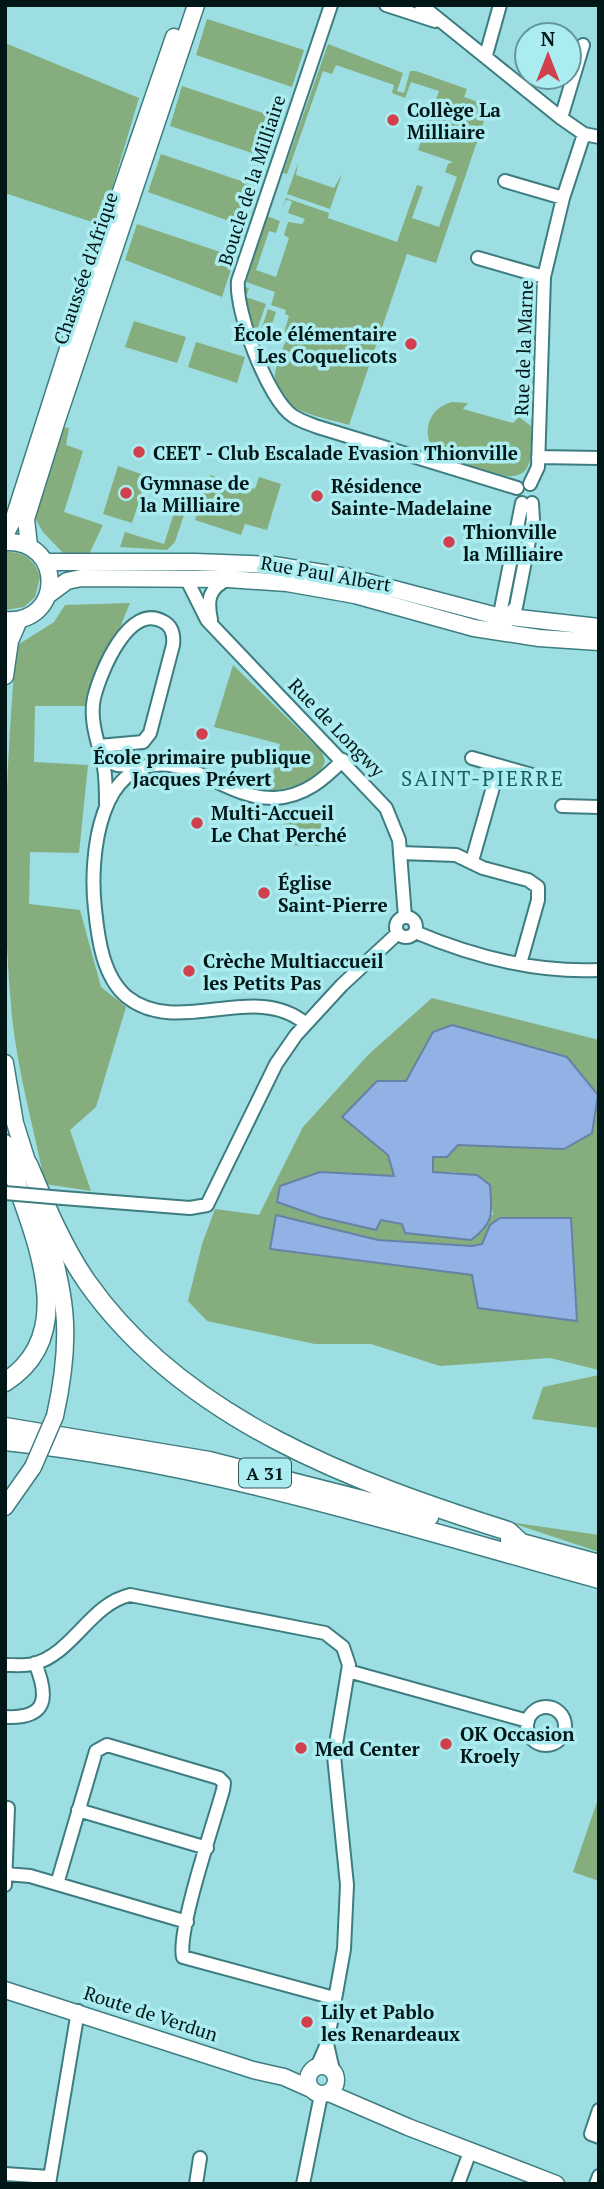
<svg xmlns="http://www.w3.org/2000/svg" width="604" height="2189" font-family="'PT Serif',serif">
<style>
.green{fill:#85ad7d;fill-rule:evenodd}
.water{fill:#92b1e4;stroke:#6682a6;stroke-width:2}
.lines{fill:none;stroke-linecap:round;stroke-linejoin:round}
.minor-casing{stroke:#3d7d80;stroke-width:16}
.major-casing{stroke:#3d7d80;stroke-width:19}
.highway-casing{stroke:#3d7d80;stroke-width:21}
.minor{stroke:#fff;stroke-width:12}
.major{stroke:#fff;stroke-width:16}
.highway{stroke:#fff;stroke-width:18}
.minor-bridge-casing{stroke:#3d7d80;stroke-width:16;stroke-linecap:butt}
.major-bridge-casing{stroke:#3d7d80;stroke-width:19;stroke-linecap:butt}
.minor-bridge{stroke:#fff;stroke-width:12}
.major-bridge{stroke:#fff;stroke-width:16}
.poi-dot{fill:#d1414d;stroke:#aaecef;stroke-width:2.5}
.labels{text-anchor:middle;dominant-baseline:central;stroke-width:7;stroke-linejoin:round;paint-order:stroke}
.shield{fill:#aaecef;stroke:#335658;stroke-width:2}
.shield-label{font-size:18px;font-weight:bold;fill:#001617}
.poi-label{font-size:19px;font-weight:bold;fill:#001617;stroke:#aaecef;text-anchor:start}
.street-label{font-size:19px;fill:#001617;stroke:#aaecef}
.neighbourhood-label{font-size:21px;letter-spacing:2px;fill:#1b5f63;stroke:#aaecef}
</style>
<rect width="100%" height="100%" fill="#9ddee2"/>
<path class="green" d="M207 19 304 50 292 87 196 55Z
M5 43 139 98 101 225 5 193Z
M328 44 403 73 397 91 404 93 410 71H416L467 89 464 97 489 106 436 263 407 254 349 425C322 416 277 414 275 376 275 365 283 349 287 338L283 336 289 316 285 314 286 310 271 305 275 292 246 282 267 216 280 221 276 233 269 231 256 270 276 277 289 238 284 235 288 222 302 224 305 219 288 213 292 201 286 200 281 211 286 198 329 213 328 218 397 242 417 185 423 187 412 218 439 227 457 177 445 172 448 164 453 162 418 150 439 91 411 82 405 98 392 93 394 85 336 65 332 74 323 71 287 174 283 173Z
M182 86 275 117 261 156 170 126Z
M161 154 256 186 243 226 148 192Z
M298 163 296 175 334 188 342 174 330 209 287 194Z
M137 224 235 257 222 297 125 260Z
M245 287 249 288 246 297 266 304 258 327 254 328 247 313Z
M268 309 276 312 269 333 261 330Z
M134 321 186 337 177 363 125 347Z
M196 342 245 357 237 383 188 367Z
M452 402 468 403 463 409 513 423 519 417 531 426C532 446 536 480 506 476 480 469 418 463 429 423 432 412 441 405 452 402Z
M62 427 69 428 66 445 83 451 64 512 103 525 89 554 66 556 43 532 35 518Z
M118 466 147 476 132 523 103 514Z
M210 475 255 489 259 477 281 484 267 530 245 524 241 535 195 520Z
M186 476 192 478 194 484 175 542 167 550 120 547 125 532 164 544Z
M5 552C23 551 35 559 40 577L35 597 24 607 5 610Z
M130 603 88 706H35L34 762 88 765 79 853 30 852 29 904 80 910 101 987 126 1007 96 1107 70 1130 91 1191 45 1184C34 1129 18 1073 12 1017 0 894 6 770 16 646L54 622 65 605Z
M233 665 322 752 325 761C319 783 289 788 269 791L280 744 214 727Z
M284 822 321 823 320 846 283 845Z
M432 998 599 1040V1370L550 1358 440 1366 371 1344H315L207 1321 188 1301 202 1244 215 1209 259 1215 303 1127 369 1054ZM433 1032 564 1149 458 1145 447 1157H433V1172H456L492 1207 493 1215 402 1224 381 1220 375 1230 320 1217V1172L394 1176 388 1155 406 1081ZM277 1215 378 1240 472 1246 482 1244 490 1225 472 1275 270 1249Z
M599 1375V1428L532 1419 543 1387Z
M509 1522 599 1535V1552Z
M598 1799 599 1800V1881L573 1872Z"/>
<path class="water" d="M452 1025 567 1057 598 1095 592 1133 564 1149 458 1145 447 1157H433V1172L477 1175 490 1185C492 1213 495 1222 471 1240L405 1233 402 1224 381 1220 376 1230 320 1217 277 1202 280 1186 320 1172 394 1176 388 1155 342 1117 377 1081H406L433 1032Z
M276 1215 378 1240 472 1246 482 1244 490 1225 500 1218H571L577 1321 478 1308 472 1275 270 1249Z"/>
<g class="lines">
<defs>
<path id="minor" d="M331 5 238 281C235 311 268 400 293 416 300 421 310 424 318 427L517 488
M386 5 435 21
M421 5 561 118 584 134 599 137
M486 55 500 5
M561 118 583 45
M505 181 563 198
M478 258 544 277
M538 457 599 458
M530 484 538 467 544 277 563 198 584 134
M186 578 207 620 386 808 399 840 405 917
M211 620C207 600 208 589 228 579
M503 620 516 607 533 520 532 503
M508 621 501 609 502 604 522 503
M99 746 143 742 150 733 173 645C174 636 173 627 164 622 129 601 100 673 94 698 89 721 99 745 104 767 106 779 106 792 106 804
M472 758 532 775
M102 759 117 765 146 767
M562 806 599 807
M401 853 456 855 483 868 528 880 538 887V900L520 964
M472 861 499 766
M396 927a10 10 0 1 1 20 0a10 10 0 1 1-20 0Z
M415 932C472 956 537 973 599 970
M306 1024C255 980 179 1038 127 997 103 977 98 939 95 909 89 858 98 751 175 766 210 773 237 799 275 798 305 796 323 780 343 760
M63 1198 190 1208 207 1205 276 1064 296 1035 342 985 398 933
M5 1665C14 1665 24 1666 33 1664 73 1654 90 1604 130 1595L325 1633 343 1647 349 1665 334 1756 347 1885 344 1949 327 2044 317 2067
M348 1671 528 1721
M527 1726a19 19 0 1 1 38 0a19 19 0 1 1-38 0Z
M5 1717C48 1719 49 1697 35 1663
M78 1810 207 1848
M6 1874 30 1876 187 1922
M57 1884 96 1751 107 1745 219 1778 224 1783 223 1790C214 1823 177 1930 183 1957L334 1998
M5 1885 8 1808
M327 2044 333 2070
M599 2110 591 2134 599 2137
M5 2174 49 2177
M49 2184 78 2011
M196 2184 200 2158
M303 2184 321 2095
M458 2184 470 2152
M596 2184 599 2176"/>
<path id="major" d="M5 535 14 518 82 305 174 37
M5 542C65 539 64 625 5 620
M29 546 26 519 56 423 196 5
M45 562H195L273 565 348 577 493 615 599 627
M48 595 67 581 81 578 228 579 287 583 355 595 474 628 539 638 599 642
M5 676 10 641 19 620
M5 1063 15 1123 31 1174
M5 1143 16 1179
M40 1206C64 1292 75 1326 55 1416
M5 1507 33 1467
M5 1990 253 2070 284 2077 311 2089
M308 2080a14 14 0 1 1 28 0a14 14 0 1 1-28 0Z
M329 2093 408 2127 556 2184"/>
<path id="highway" d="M28 1164C45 1204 62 1246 87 1282 184 1420 354 1482 508 1531L520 1542
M5 1382C82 1334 33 1234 11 1167
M5 1427 209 1461 429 1517
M5 1441C208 1462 403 1525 599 1579
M510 1540 599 1564"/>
</defs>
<use href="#minor" class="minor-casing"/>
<use href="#major" class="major-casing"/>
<use href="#highway" class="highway-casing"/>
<use href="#minor" class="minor"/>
<use href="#major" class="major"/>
<use href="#highway" class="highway"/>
<defs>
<path id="minor-bridge" d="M5 1193 63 1198"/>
<path id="major-bridge" d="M33 1467 55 1416"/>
</defs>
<use href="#minor-bridge" class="minor-bridge-casing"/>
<use href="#major-bridge" class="major-bridge-casing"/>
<use href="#minor-bridge" class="minor-bridge"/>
<use href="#major-bridge" class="major-bridge"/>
</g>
<g class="poi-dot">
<circle cx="393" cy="120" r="7"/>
<circle cx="411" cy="344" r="7"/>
<circle cx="139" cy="452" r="7"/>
<circle cx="126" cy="493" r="7"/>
<circle cx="317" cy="496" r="7"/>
<circle cx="449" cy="542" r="7"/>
<circle cx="202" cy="734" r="7"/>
<circle cx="197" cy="823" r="7"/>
<circle cx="264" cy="893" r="7"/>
<circle cx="189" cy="971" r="7"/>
<circle cx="446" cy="1744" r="7"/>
<circle cx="301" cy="1748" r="7"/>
<circle cx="307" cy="2022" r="7"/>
</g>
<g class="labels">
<rect class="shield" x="239" y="1458.5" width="52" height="29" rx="5"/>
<g class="shield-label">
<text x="265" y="1473">A 31</text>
</g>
<g class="poi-label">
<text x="407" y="109">Collège La<tspan x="407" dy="22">Milliaire</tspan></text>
<text x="397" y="333" text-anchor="end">École élémentaire<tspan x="397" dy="22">Les Coquelicots</tspan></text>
<text x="153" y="452">CEET - Club Escalade Evasion Thionville</text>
<text x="140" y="482">Gymnase de<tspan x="140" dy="22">la Milliaire</tspan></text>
<text x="331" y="485">Résidence<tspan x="331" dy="22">Sainte-Madelaine</tspan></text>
<text x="463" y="531">Thionville<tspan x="463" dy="22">la Milliaire</tspan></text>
<text x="202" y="756" text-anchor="middle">École primaire publique<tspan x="202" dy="22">Jacques Prévert</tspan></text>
<text x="211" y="812">Multi-Accueil<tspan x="211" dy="22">Le Chat Perché</tspan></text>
<text x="278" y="882">Église<tspan x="278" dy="22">Saint-Pierre</tspan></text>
<text x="203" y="960">Crèche Multiaccueil<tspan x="203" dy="22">les Petits Pas</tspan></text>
<text x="460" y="1733">OK Occasion<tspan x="460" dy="22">Kroely</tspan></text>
<text x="315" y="1748">Med Center</text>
<text x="321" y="2011">Lily et Pablo<tspan x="321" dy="22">les Renardeaux</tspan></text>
</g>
<g class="street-label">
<text transform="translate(251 180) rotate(-72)">Boucle de la Milliaire</text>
<text transform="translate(85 268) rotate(-71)">Chaussée d'Afrique</text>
<text transform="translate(523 348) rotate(-88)">Rue de la Marne</text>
<text transform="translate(326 573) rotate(10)">Rue Paul Albert</text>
<text transform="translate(337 727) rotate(46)">Rue de Longwy</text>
<text transform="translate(151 2013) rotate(18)">Route de Verdun</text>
</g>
<g class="neighbourhood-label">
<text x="483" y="778">SAINT-PIERRE</text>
</g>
</g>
<rect width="604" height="2189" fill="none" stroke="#001617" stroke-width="14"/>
<g transform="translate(548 56)"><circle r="33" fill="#aaecef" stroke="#669699" stroke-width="2"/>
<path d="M0-5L12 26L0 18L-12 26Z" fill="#d1414d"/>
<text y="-10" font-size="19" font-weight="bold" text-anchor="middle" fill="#001617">N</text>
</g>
</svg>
